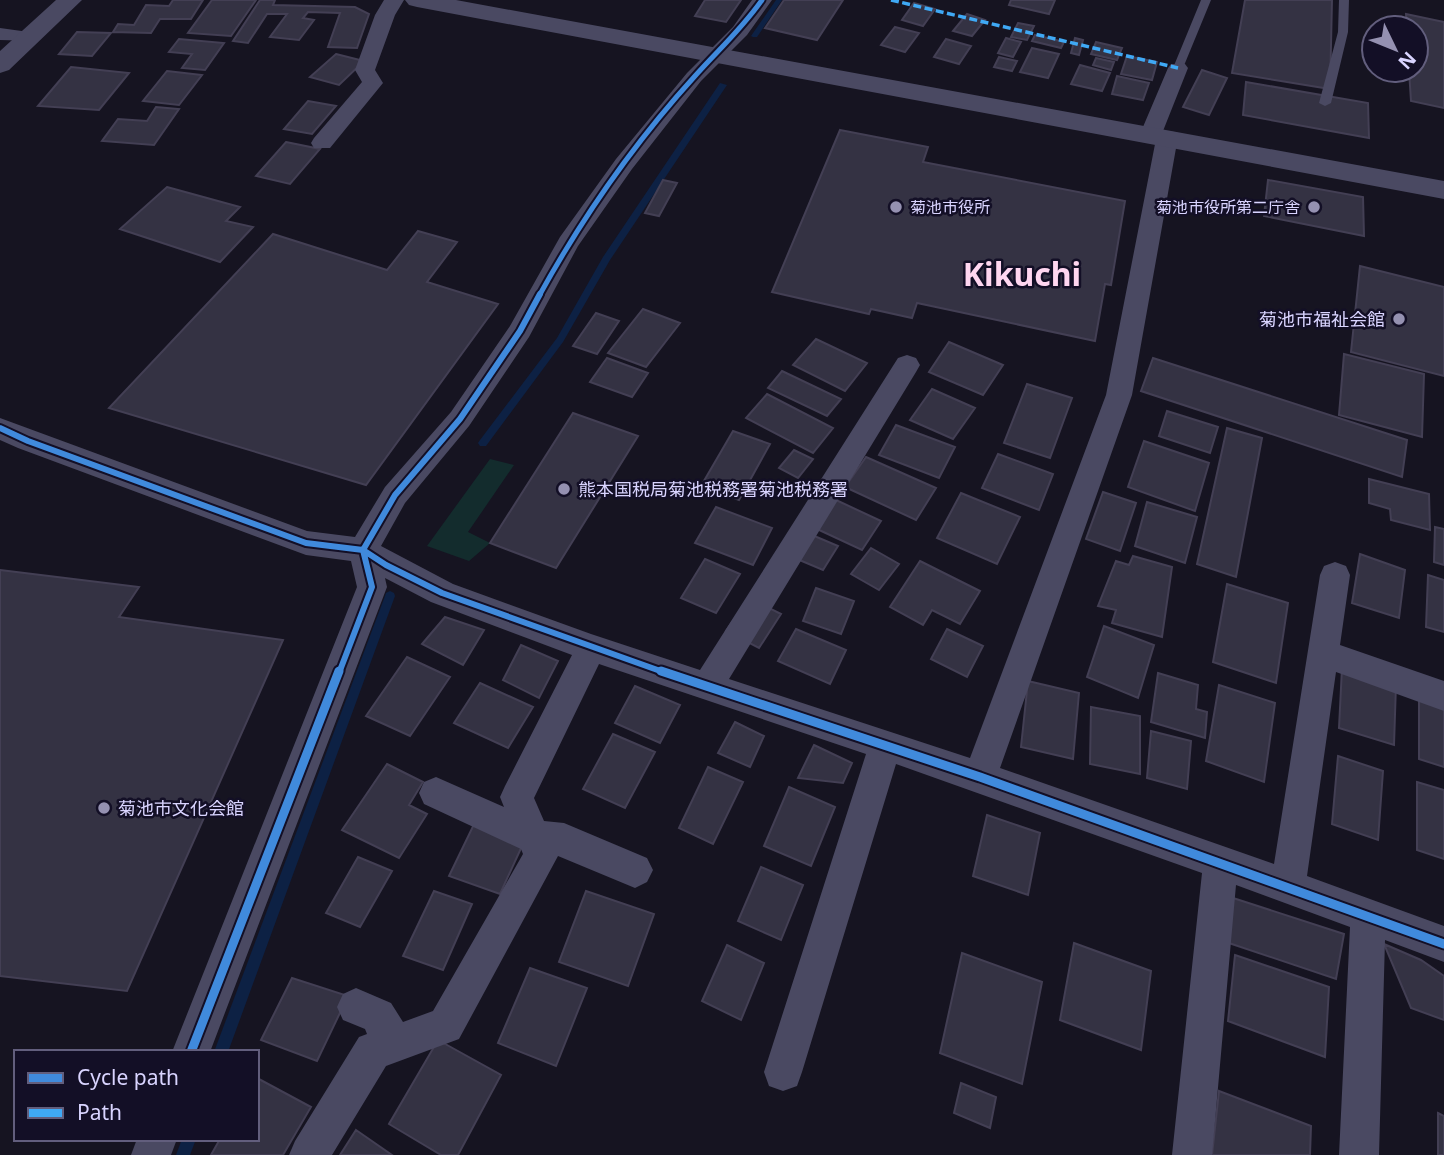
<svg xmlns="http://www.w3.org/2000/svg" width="1444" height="1155" font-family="'Noto Sans','Noto Sans JP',sans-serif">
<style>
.green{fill:#132c2d}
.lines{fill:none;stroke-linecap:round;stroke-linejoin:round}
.stream{fill:#0d2144;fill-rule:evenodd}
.building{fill:#343243;stroke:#433f54;stroke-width:2}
.service{fill:#4a4962;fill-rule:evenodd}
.minor{fill:#4a4962;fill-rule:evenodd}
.tertiary{fill:#4a4962;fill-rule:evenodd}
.quiet{stroke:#3fa9f5;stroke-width:3.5;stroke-dasharray:8 3.5;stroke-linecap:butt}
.cycleway-far2-casing{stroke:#130f26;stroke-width:9}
.cycleway-far1-casing{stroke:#130f26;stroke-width:10}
.cycleway-casing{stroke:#130f26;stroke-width:13}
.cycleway-far2{stroke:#408adc;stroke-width:5}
.cycleway-far1{stroke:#408adc;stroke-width:6}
.cycleway{stroke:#408adc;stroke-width:9}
.poi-dot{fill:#9591b1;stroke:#130f26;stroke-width:2.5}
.labels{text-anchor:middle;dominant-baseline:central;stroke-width:5;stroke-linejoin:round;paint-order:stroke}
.far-poi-label{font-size:16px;fill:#d9d4ff;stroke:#130f26;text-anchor:start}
.poi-label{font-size:18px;fill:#d9d4ff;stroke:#130f26;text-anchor:start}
.town-label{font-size:32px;font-weight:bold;fill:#ffd6f0;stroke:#130f26}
</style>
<rect width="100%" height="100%" fill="#161421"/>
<path class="green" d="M490 459 514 465 468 532 490 543 469 561 427 546Z"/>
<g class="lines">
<path class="stream" d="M776 0H782L757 37H753L751 36Z
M720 83 727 85 610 260 563 342 486 446H480L478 443 480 440 557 338 603 257Z
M390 591 394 593 395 596 228 1052H214L385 596 386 593Z
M182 1139H196L190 1155H176Z"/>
</g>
<path class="building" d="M173 0H203L191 19H160L151 33 113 32 118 24 134 25 146 5 169 6Z
M212 0H256L231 36 188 33Z
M260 0H275L273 5 355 7 369 14 357 48 328 47 340 13 308 12 303 18 314 20 299 40 270 37 287 14H267L248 43 233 41Z
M705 0H741L726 22 695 16Z
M784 0H843L817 40 765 28Z
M1011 0H1055L1049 14 1009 5Z
M1245 0H1332L1330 89 1232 73Z
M914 3 935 9 923 26 902 20Z
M967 14 985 20 972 36 953 31Z
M1406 14 1444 22V108L1411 101 1409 70H1416V28H1407Z
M1018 23 1034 26 1027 40 1011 37Z
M895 27 919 33 905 52 881 45Z
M77 32 111 33 92 56 59 54Z
M1035 35 1064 42 1061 48 1032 41Z
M1006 38 1021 42 1013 57 998 53Z
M1075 38 1083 40 1079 55 1071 53Z
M179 39 224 43 205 70 182 68 192 54 169 52Z
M946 39 971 46 959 64 934 57Z
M1096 42 1122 48 1117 60 1091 54Z
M1032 48 1059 54 1048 78 1020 72Z
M336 54 364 61 339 85 310 77Z
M1127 56 1157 62 1152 80 1121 74Z
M999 57 1017 61 1012 71 994 67Z
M1096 58 1114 62 1111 70 1093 65Z
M1080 65 1110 73 1102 91 1071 84Z
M71 67 129 73 99 110 38 106Z
M1202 70 1227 78 1209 115 1183 107Z
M167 71 202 75 179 105 143 101Z
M1117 76 1149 83 1143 100 1112 94Z
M1246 82 1368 103 1369 138 1243 115Z
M308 101 336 106 312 134 284 129Z
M156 107 179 109 154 145 102 141 118 119 147 121Z
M840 130 928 147 923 162 1125 201 1111 285 1105 284 1095 341 917 303 912 318 871 309 869 314 772 292Z
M286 142 320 149 290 184 256 176Z
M663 180 677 183 659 216 645 213Z
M1268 180 1363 197 1364 236 1264 216Z
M167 187 240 207 226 221 253 227 220 262 120 229Z
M418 231 457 242 427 282 498 304 366 485 109 408 273 234 387 270Z
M1360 266 1444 287V376L1351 352Z
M643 309 680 323 646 367 608 353Z
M596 313 619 321 597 354 573 346Z
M816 339 867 363 845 391 793 365Z
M949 342 1003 365 983 395 929 372Z
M1344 354 1424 374 1422 437 1339 415Z
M607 358 648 373 632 397 590 382Z
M1153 358 1407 440 1402 477 1141 391Z
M782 371 841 399 827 416 768 388Z
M1027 384 1072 398 1050 458 1004 443Z
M932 389 975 408 953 439 910 420Z
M767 394 833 428 813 453 746 418Z
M1167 411 1218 427 1210 453 1159 436Z
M573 413 638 436 556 568 490 543Z
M896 425 955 447 939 478 879 455Z
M1227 428 1262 438 1236 577 1197 564Z
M733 431 770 444 739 500 701 486Z
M1144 441 1209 463 1195 511 1128 487Z
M794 450 813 459 798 478 779 468Z
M998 454 1053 474 1039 510 982 488Z
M866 457 936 488 916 520 845 487Z
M1369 479 1429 494 1430 530 1391 520 1390 509 1369 503Z
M1103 492 1136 503 1120 551 1086 539Z
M961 493 1020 517 997 564 937 538Z
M836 500 881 521 862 550 817 529Z
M1147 502 1197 517 1185 563 1135 546Z
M716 507 772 528 753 565 695 543Z
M1435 527 1444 529V565L1434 562Z
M812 535 838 546 823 570 797 559Z
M871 548 899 564 879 590 851 574Z
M1360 554 1405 570 1399 618 1352 603Z
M1133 556 1172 567 1162 637 1112 623 1116 610 1098 606 1116 561 1129 565Z
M705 559 740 574 716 613 681 598Z
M920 561 980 591 960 624 932 610 923 625 890 607Z
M0 570 139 587 119 617 283 640 127 991 0 976Z
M1428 575 1444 580V632L1426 627Z
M1227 584 1288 603 1276 683 1213 662Z
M816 588 854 601 841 634 803 621Z
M749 598 781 614 759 648 726 631Z
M445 617 484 630 463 665 422 644Z
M1104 626 1154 645 1138 698 1087 677Z
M796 629 846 650 830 684 778 661Z
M947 629 983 646 967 677 931 659Z
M521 645 558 661 539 698 503 680Z
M407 657 450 677 410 736 366 716Z
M1342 668 1396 684 1394 745 1339 728Z
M1158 673 1198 685 1196 709 1207 712 1205 738 1151 722Z
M1028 681 1079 693 1073 759 1021 747Z
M480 683 533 707 508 748 454 723Z
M1219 685 1275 703 1264 782 1206 761Z
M635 686 680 705 660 743 615 723Z
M1419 698 1444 705V767L1419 759Z
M1091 707 1140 716V774L1090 764Z
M735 722 764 736 750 767 718 753Z
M1151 731 1191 741 1187 789 1147 778Z
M613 734 655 752 625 808 583 789Z
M814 745 852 763 843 783 798 778Z
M1338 756 1383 771 1378 840 1332 824Z
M387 764 423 782 409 805 427 814 399 858 342 830Z
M708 767 743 782 713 844 679 828Z
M1417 782 1444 790V859L1417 850Z
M789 787 835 807 811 866 764 846Z
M987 815 1040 833 1028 895 973 876Z
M478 816 528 833 500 894 449 876Z
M358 857 392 871 360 927 326 913Z
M761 867 803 885 781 940 738 921Z
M434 891 472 904 443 970 403 956Z
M586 891 654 914 628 986 559 962Z
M1230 897 1344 934 1336 979 1217 939Z
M1074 943 1151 971 1141 1050 1060 1020Z
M1384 944 1421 960 1444 976V1020L1411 1008Z
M727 945 764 963 741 1020 702 1001Z
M962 953 1042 982 1022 1084 940 1053Z
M1235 955 1329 987 1325 1057 1228 1021Z
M530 968 587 988 556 1066 498 1043Z
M292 978 348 996 317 1061 261 1040Z
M438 1040 501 1075 458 1155H441L389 1124Z
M257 1078 311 1107 283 1155H211L220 1139H257Z
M961 1083 996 1097 990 1128 954 1113Z
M1219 1091 1311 1126 1310 1155H1212Z
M1438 1113 1444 1116V1155H1438Z
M356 1130 392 1155H340Z"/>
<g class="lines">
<path class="service" d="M1201 0H1211L1183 68 1174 70 1173 68Z
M1339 0H1349L1348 32 1331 103 1325 106 1319 103 1338 32Z"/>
<path class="minor" d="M384 0H404L395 15 375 70 383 83 330 148H314L311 143 314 138 362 82 355 70 375 15Z
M752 0H772L747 35 701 81 632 169 578 246 529 337 469 426 405 503 381 546 453 584 591 634 700 670 898 358 907 355 916 358 920 365 916 372 729 679 970 758 1106 395 1156 139H1143L1140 134 1168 68 1171 64H1185L1188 68 1163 131 1175 132 1178 137 1132 395 1000 768 1274 864 1320 575 1324 566 1335 562 1346 566 1350 575 1340 645 1444 681V711L1336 672 1307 876 1444 926V962L1385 940 1379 1155H1339L1350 927 1236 885 1212 1155H1172L1202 873 896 764 802 1072 797 1086 783 1091 769 1086 764 1072 866 754 599 664 534 798 544 821 564 823 647 858 653 870 647 882 635 888 558 856 459 1039 386 1066 332 1155H289L295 1141 359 1037 367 1034 365 1029 343 1020 337 1007 343 994 356 988 391 1003 403 1022 433 1011 523 854 521 849 424 804 419 793 424 782 436 777 504 807 500 797 505 786 572 655 431 602 385 578 387 587 210 1052H172L357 587 351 561 306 555 18 448 0 440V418L307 531 355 537 385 487 451 412 510 326 560 237 616 159 687 73 733 27Z
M0 28 36 33 39 37 36 41 0 40Z
M137 1139H177L171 1155H131Z"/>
<path class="tertiary" d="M56 0H82L9 70 0 73V51Z
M405 0H456L1444 181V199L417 7 409 5Z"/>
<path class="quiet" d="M891 0 1178 68"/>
<defs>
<path id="cycleway-far2" d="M539 296C582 218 635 142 695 76 719 49 740 31 762 0"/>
<path id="cycleway-far1" d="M0 428 28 441 306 543 363 550 386 565 442 593 666 673
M339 673 372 587 363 550 395 495 460 419 520 331 540 294"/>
<path id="cycleway" d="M661 671 980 777 1444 944
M191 1052 339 671"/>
</defs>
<use href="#cycleway-far2" class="cycleway-far2-casing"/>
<use href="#cycleway-far1" class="cycleway-far1-casing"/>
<use href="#cycleway" class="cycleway-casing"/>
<use href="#cycleway-far2" class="cycleway-far2"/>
<use href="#cycleway-far1" class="cycleway-far1"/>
<use href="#cycleway" class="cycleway"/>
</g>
<g class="poi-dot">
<circle cx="896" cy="207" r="7"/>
<circle cx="1314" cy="207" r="7"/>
<circle cx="1399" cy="319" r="7"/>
<circle cx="564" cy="489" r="7"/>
<circle cx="104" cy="808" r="7"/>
</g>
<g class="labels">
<g class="far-poi-label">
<text x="910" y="207">菊池市役所</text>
<text x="1300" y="207" text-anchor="end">菊池市役所第二庁舎</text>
</g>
<g class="poi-label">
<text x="1385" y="319" text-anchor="end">菊池市福祉会館</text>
<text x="578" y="489">熊本国税局菊池税務署菊池税務署</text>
<text x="118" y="808">菊池市文化会館</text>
</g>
<g class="town-label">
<text x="1022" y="273">Kikuchi</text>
</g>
</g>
<rect x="14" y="1050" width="245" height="91" fill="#130f26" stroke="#625e7d" stroke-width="2"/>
<rect x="28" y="1073" width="35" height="10" fill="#408adc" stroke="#625e7d" stroke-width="2"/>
<text x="77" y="1085" font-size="21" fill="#d9d4ff">Cycle path</text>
<rect x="28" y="1108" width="35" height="10" fill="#3fa9f5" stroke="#625e7d" stroke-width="2"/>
<text x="77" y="1120" font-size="21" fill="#d9d4ff">Path</text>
<g transform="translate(1395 49) rotate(133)"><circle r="33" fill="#130f26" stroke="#625e7d" stroke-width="2"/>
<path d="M0-5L12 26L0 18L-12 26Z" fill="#9591b1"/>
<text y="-10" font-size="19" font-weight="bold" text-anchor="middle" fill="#d9d4ff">N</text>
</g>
</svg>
